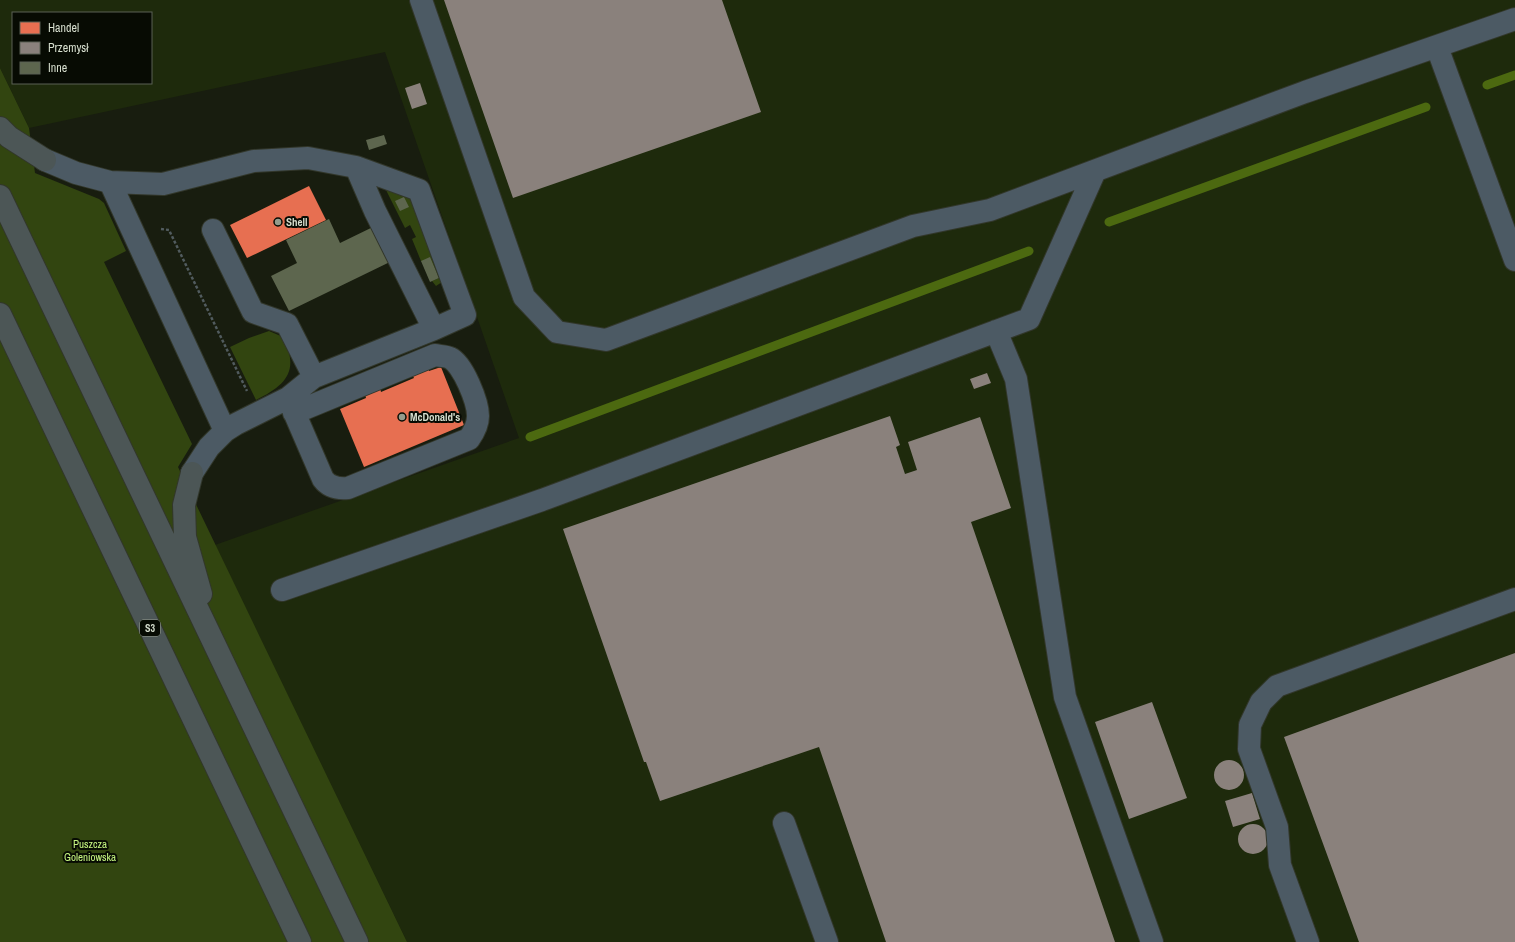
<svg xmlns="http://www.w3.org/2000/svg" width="1515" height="942" font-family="'Archivo Narrow',sans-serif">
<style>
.built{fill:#1e2a0c;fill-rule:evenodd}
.green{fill:#324510}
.shops{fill:#e76f51}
.industry{fill:#8a817c}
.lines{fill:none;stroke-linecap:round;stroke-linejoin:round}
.stream{stroke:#4c6910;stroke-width:9}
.building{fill:#5d664e}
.minor-casing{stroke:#32372b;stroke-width:24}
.highway-casing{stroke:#32372b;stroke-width:24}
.path{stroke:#515b5e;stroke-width:2.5;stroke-dasharray:3 2;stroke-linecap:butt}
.minor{stroke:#4c5a64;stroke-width:22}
.highway{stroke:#4c5656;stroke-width:22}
.poi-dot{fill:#949b8c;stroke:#070b03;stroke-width:1.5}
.labels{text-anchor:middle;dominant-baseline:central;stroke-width:4;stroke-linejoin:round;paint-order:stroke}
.shield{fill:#070b03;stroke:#999f92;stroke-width:1}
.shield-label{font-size:10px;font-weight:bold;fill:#d7dfcf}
.poi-label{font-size:11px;font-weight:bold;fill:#d7dfcf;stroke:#070b03;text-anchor:start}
.park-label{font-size:11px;fill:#c6f681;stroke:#070b03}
</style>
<rect width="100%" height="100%" fill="#181d0f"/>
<path class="built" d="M0 0H1515V942H407L215 545 519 438 385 52 29 128 0 68ZM13 13H151V83H13Z"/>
<path class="green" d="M0 68 29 128 35 173 99 199 104 203 126 251 104 262 192 444 178 467 407 942H0Z
M382 182 406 194 415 206 442 282 436 286 432 281 439 278 421 261 412 239 416 237 410 225 405 228Z
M269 331 283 337C300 371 286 385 256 400L230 347 249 338Z"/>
<path class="shops" d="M309 186 326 220 247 258 230 225Z
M441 367 464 425 364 467 340 409 366 398 365 394 380 388 381 392 414 378 412 374 428 368 429 371Z"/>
<path class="industry" d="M444 0H722L761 112 513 198Z
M420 83 427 104 412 109 405 88Z
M987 373 991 383 974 389 970 379Z
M890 416 900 445 896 447 905 474 917 470 908 442 980 417 1011 508 971 522 1115 942H886L819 747 660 801 646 762H644L563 529Z
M1515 653V942H1359L1284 737Z
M1152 702 1187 798 1129 819 1095 722Z
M1214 775a15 15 0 1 1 30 0a15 15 0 1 1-30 0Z
M1252 793 1260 819 1233 827 1225 801Z
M1238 839a15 15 0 1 1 30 0a15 15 0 1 1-30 0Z"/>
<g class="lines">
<path class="stream" d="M1487 85 1515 75
M1109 222 1426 107
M530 437 1029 251"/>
</g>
<path class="building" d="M384 135 387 144 369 150 366 140Z
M404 197 409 207 400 211 395 201Z
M329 219 340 243 377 225 394 260 289 311 271 276 297 263 286 240Z
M430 257 439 278 430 282 421 261Z"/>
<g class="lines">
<defs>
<path id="minor" d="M421 0 524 297 557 332 606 340 913 226 990 210 1305 92 1515 19
M1437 47 1515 260
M45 160 76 173 110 182 163 184 254 161 308 158 356 167 375 211 434 329 314 377 288 398 236 424 225 431 209 447 192 473
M356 167 419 190 465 315 434 329
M110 182 225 431
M213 230 253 312 287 324 314 377
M996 331 1016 379 1065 697 1152 942
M288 398 323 479C329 487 338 489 348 488L469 439C474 432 478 425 478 416 478 402 463 364 450 358 446 356 439 356 435 355L294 413
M282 590 542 500 1029 319 1095 171
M784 823 827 942
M1308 942 1280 865 1277 827 1249 749 1250 725 1261 702 1277 686 1515 599"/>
<path id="highway" d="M0 128 9 137 45 160
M0 196 357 942
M0 314 300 942
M192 473 184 505 185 537 201 594"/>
</defs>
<use href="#minor" class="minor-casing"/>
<use href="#highway" class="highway-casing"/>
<path class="path" d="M161 229 169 230 247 391"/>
<use href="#minor" class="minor"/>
<use href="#highway" class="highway"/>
</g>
<g class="poi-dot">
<circle cx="278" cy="222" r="4"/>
<circle cx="402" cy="417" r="4"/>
</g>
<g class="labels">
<rect class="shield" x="140" y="620" width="20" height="16" rx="3"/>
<g class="shield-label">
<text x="150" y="628">S3</text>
</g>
<g class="poi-label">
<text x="286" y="222">Shell</text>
<text x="410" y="417">McDonald's</text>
</g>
<g class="park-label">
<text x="90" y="844">Puszcza<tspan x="90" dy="13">Goleniowska</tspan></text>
</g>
</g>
<rect x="12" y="12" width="140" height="72" fill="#070b03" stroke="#5a6055"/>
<rect x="20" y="22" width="20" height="12" fill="#e76f51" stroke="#5a6055"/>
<text x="48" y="32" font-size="12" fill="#d7dfcf">Handel</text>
<rect x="20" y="42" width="20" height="12" fill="#8a817c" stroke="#5a6055"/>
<text x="48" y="52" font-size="12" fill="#d7dfcf">Przemysł</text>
<rect x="20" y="62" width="20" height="12" fill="#5d664e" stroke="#5a6055"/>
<text x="48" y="72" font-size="12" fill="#d7dfcf">Inne</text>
</svg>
